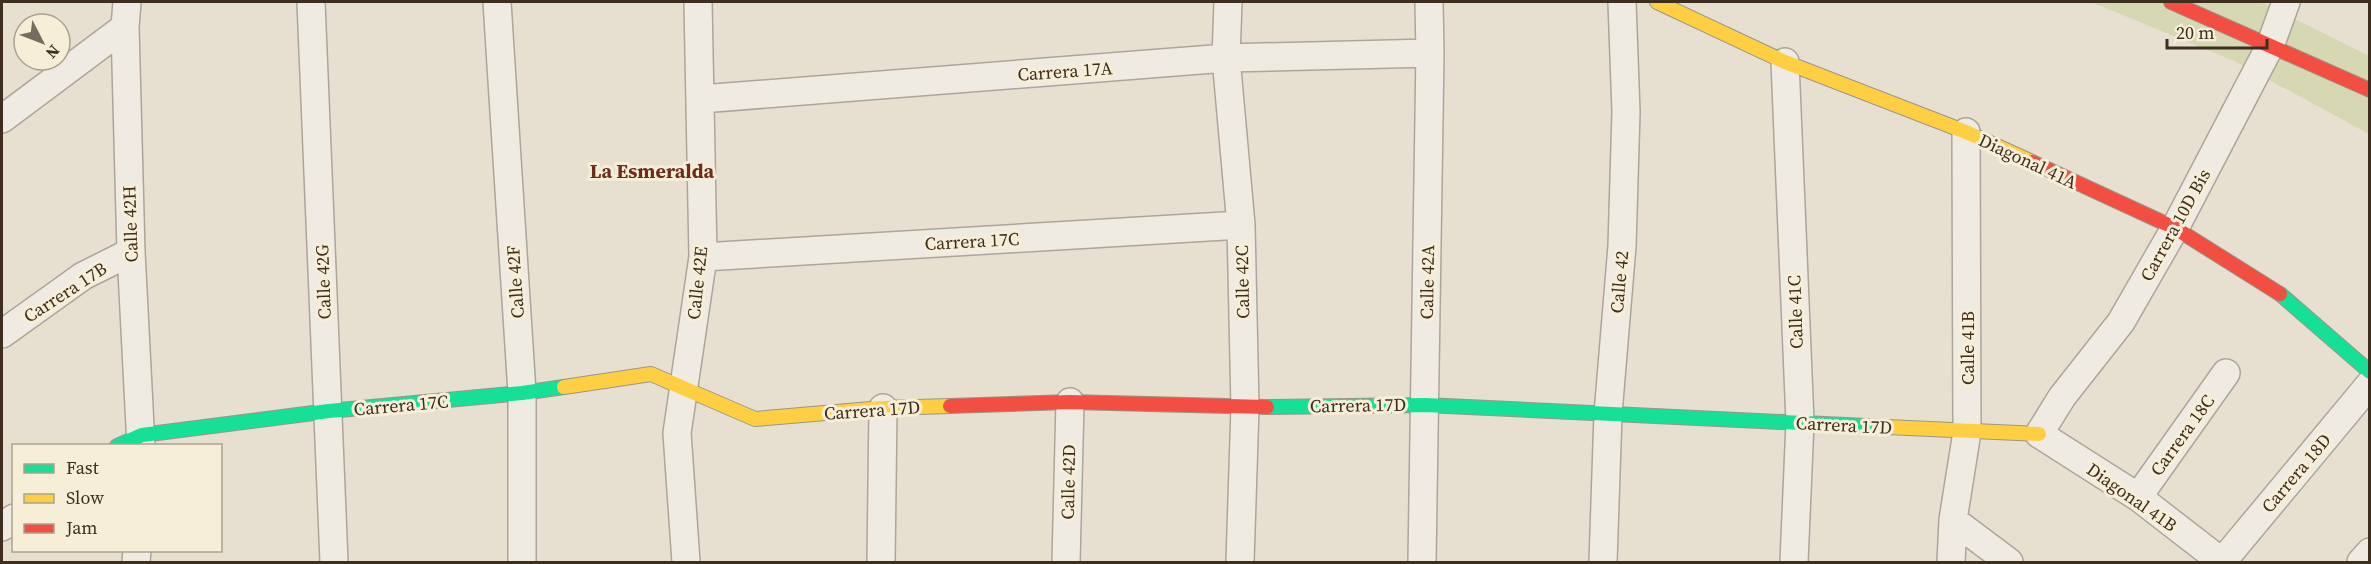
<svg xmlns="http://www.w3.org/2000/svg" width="2371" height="564" font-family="'Source Serif 4',serif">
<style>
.green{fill:#d6d7b3}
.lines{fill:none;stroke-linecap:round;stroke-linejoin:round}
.street-casing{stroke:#ada599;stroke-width:30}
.fast-casing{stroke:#9c958a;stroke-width:16}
.slow-casing{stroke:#9c958a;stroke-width:16}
.jam-casing{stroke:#9c958a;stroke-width:16}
.street{stroke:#efebe3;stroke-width:27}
.fast{stroke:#16e098;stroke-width:14}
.slow{stroke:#ffcf43;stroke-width:14}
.jam{stroke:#f24e42;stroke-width:14}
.labels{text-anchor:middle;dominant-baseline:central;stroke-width:6;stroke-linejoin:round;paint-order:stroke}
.street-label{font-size:18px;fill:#3d2e20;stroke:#f7eed8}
.neighbourhood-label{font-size:20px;font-weight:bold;fill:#6b2e1e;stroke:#f7eed8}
</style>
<rect width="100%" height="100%" fill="#e7e0d1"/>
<path class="green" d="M2091 2H2261L2369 56V134L2234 61Z"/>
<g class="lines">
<defs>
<path id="street" d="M127 2 125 27 131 252 141 446
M311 2 334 562
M497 2 522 393V562
M1228 2 1226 58 1241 225 1245 407 1240 562
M1785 62 1800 422 1794 562
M701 99 1226 58 1430 53
M2 119 125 27
M703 257 1241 225
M2 334 83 276 131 252
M2138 497 2226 373
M1953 520 2009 562
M2 527 14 518
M136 562 137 550
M686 562 677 433 703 257 698 2
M881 562 883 408
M1066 562 1070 402
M1422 562 1430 53 1429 2
M1603 562 1608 414 1622 246 1626 112 1622 2
M1951 562 1953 520 1967 432 1966 132
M2222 562 2138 497 2039 434 2062 397 2121 322 2175 228 2270 46 2286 2
M2222 562 2370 384
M2361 562 2370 552"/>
<path id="fast" d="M2280 294 2370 372
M1267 407 1425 405 1887 427
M117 446 142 435 329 411 522 393 564 387"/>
<path id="slow" d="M1657 2 1785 62 1966 132 2032 162
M564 387 651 374 755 419 883 408 950 406
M1887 427 2039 434"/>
<path id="jam" d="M2171 2 2370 90
M2032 162 2175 228 2280 294
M950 406 1070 402 1267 407"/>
</defs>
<use href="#street" class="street-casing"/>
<use href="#fast" class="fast-casing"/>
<use href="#slow" class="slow-casing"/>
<use href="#jam" class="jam-casing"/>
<use href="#street" class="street"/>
<use href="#fast" class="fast"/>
<use href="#slow" class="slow"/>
<use href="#jam" class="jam"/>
</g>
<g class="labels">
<g class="street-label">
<text transform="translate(1065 71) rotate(-4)">Carrera 17A</text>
<text transform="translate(2028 161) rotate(25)">Diagonal 41A</text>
<text transform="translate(130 224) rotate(-92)">Calle 42H</text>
<text transform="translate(2175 225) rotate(-61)">Carrera 10D Bis</text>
<text transform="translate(972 241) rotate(-3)">Carrera 17C</text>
<text transform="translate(323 282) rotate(-92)">Calle 42G</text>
<text transform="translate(515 282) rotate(-94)">Calle 42F</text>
<text transform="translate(1242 282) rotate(-91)">Calle 42C</text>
<text transform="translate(1427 282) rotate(-89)">Calle 42A</text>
<text transform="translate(1619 282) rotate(-85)">Calle 42</text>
<text transform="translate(697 283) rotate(-84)">Calle 42E</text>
<text transform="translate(65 292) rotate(-33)">Carrera 17B</text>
<text transform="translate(1795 312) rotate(-92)">Calle 41C</text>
<text transform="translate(1967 348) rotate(-90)">Calle 41B</text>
<text transform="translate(401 405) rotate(-5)">Carrera 17C</text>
<text transform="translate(1358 405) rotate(-1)">Carrera 17D</text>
<text transform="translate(872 410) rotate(-4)">Carrera 17D</text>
<text transform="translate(1844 425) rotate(3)">Carrera 17D</text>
<text transform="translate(2182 435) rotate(-54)">Carrera 18C</text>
<text transform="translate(2296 473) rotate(-50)">Carrera 18D</text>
<text transform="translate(1068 482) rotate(-89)">Calle 42D</text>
<text transform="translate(2132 497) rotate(35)">Diagonal 41B</text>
</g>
<g class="neighbourhood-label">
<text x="652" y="171">La Esmeralda</text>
</g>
</g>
<rect width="2371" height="564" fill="none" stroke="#3d2e20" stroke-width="6"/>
<rect x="12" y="444" width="210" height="108" fill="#f7eed8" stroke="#ada18e" stroke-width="1.5"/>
<rect x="24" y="464" width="30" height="9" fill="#16e098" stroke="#ada18e" stroke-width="1.5"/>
<text x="66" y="474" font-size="18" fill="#3d2e20">Fast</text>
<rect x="24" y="494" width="30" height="9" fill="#ffcf43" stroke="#ada18e" stroke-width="1.5"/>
<text x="66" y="504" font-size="18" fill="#3d2e20">Slow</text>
<rect x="24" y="524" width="30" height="9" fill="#f24e42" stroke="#ada18e" stroke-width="1.5"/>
<text x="66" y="534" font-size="18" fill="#3d2e20">Jam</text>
<g transform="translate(42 42) rotate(132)"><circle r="28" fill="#f7eed8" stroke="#ada18e" stroke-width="1.5"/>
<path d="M0-4.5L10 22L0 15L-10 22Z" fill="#786c5e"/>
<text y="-9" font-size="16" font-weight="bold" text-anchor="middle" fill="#3d2e20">N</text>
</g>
<path d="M2167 39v9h100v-9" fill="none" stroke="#3d2e20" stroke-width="3"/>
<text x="2176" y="39" font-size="18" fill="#3d2e20" stroke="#f7eed8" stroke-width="4.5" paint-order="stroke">20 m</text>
</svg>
